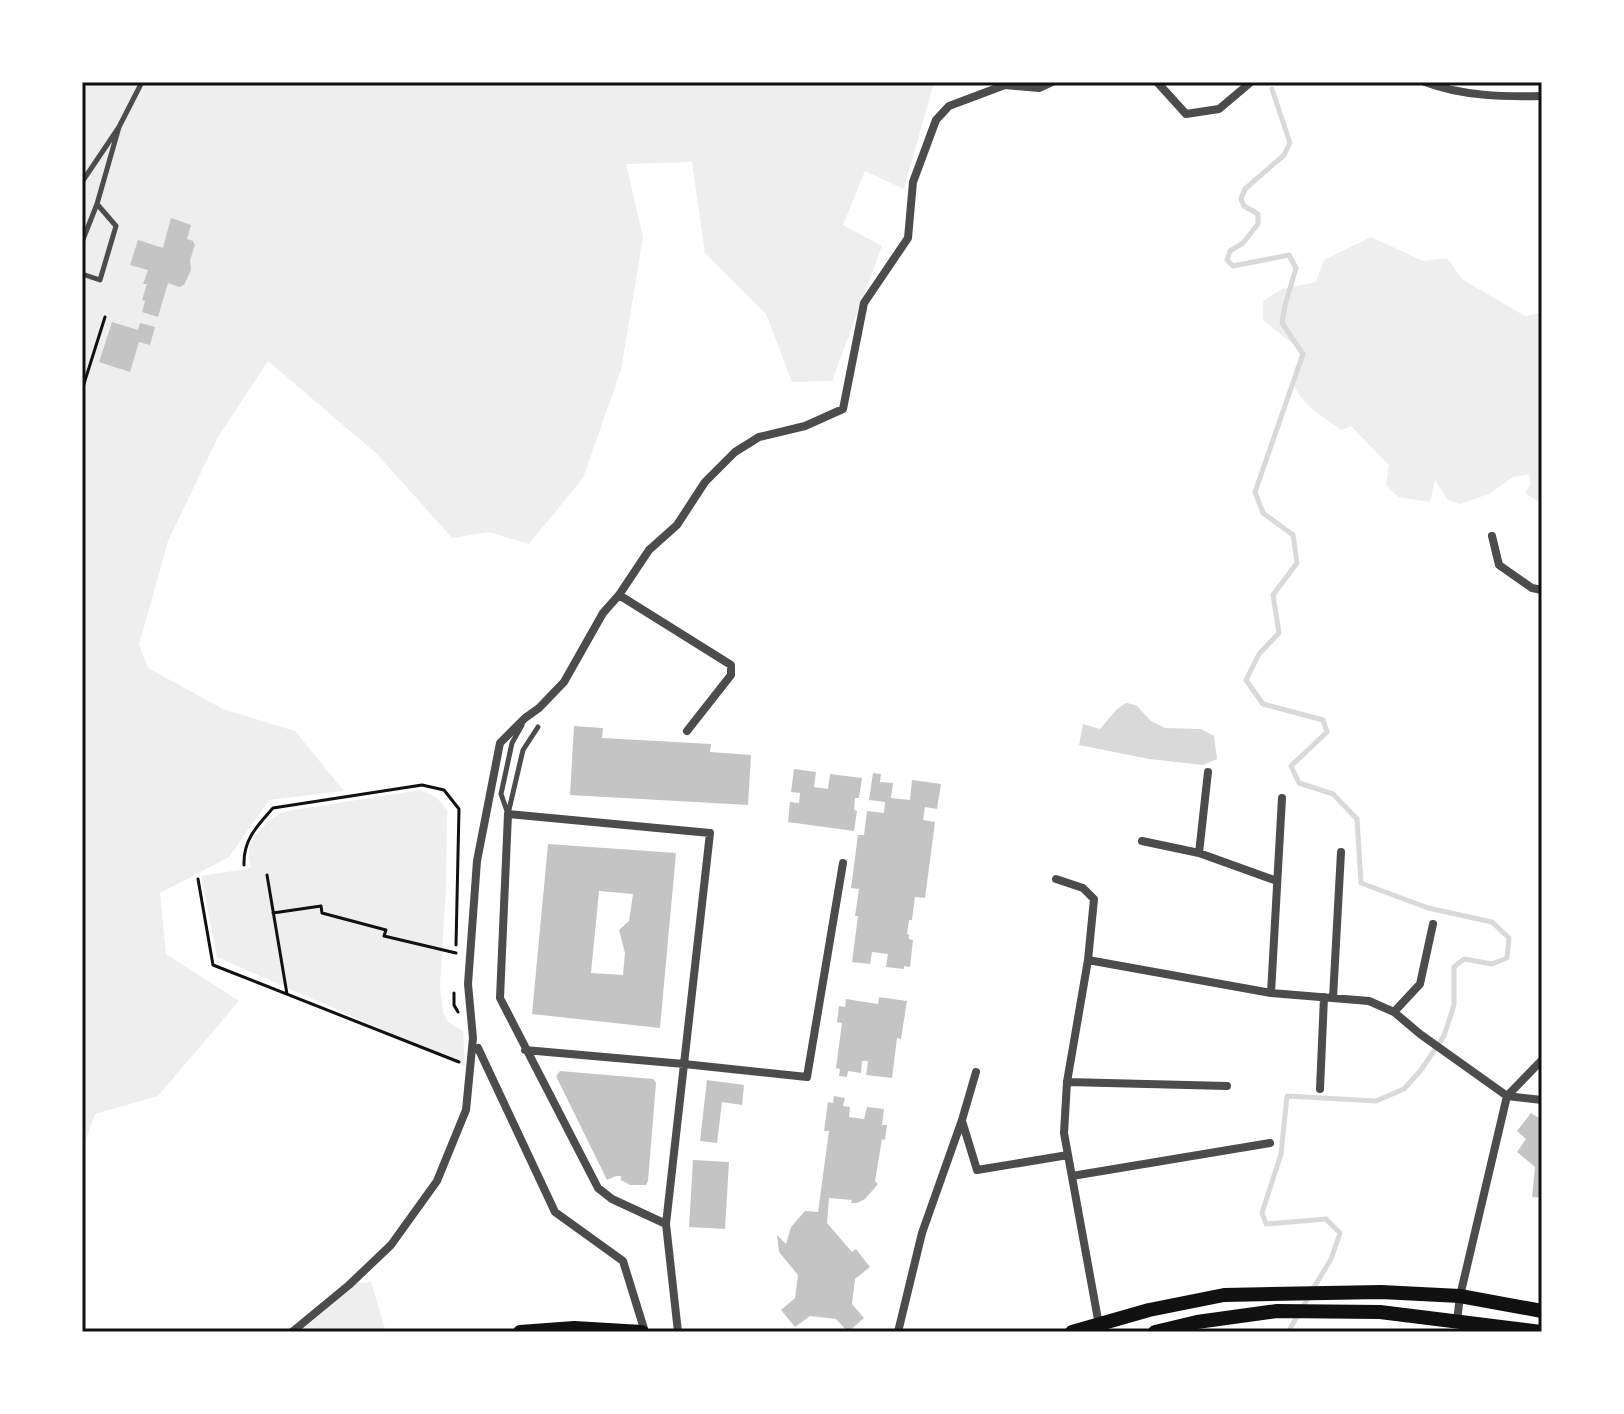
<svg xmlns="http://www.w3.org/2000/svg" width="1624" height="1414" font-family="Merriweather,serif">
<style>
.green{fill:#eee}
.water{fill:#d9d9d9}
.lines{fill:none;stroke-linecap:round;stroke-linejoin:round}
.stream{stroke:#d9d9d9;stroke-width:5}
.building{fill:#c4c4c4;fill-rule:evenodd}
.path{stroke:#111;stroke-width:3}
.service{stroke:#4c4c4c;stroke-width:5}
.minor{stroke:#4c4c4c;stroke-width:8}
.primary{stroke:#111;stroke-width:14}
.neatline{fill:none;stroke:#111;stroke-width:3}
</style>
<rect width="100%" height="100%" fill="#fff"/>
<path class="green" d="M82 82H934L904 189 865 171 843 225 882 246 832 381 792 382 766 314 705 253 692 162 626 164 643 237 621 370 583 478 529 544 489 532 452 538 377 454 268 361 218 437 168 541 139 645 148 668 223 709 295 731 344 791 269 800 229 857 160 893 166 954 239 1001 158 1096 95 1114 82 1150Z
M1371 237 1423 261 1447 258 1463 280 1525 316 1539 313 1542 314 1541 503 1525 493 1531 484 1529 474 1513 477 1489 494 1460 504 1448 500 1435 480 1430 502 1398 497 1386 485 1389 465 1351 426 1342 430C1324 418 1287 396 1294 371 1295 365 1302 359 1305 354L1263 320V301L1282 289 1316 282 1324 260Z
M420 790C433 794 440 799 447 811L446 888 440 986 443 1012 448 1022 463 1031 465 1066 217 957 201 876 251 868C250 863 249 859 249 854 248 837 268 821 281 812Z
M371 1282 386 1332H300L356 1283Z"/>
<path class="water" d="M1126 703 1136 705 1151 721 1165 728 1201 729 1214 736 1217 759 1203 765 1149 759 1079 745 1083 724 1100 729 1117 709Z"/>
<g class="lines">
<path class="stream" d="M1272 89 1290 143 1284 155 1245 189 1241 199 1244 206 1258 214V224L1243 243 1230 251 1227 260 1233 266 1289 255 1296 268 1285 305 1282 323 1303 354 1255 492 1263 513 1293 535 1297 563 1273 595 1279 633 1259 654 1246 680 1263 704 1323 720 1327 732 1291 766 1299 783 1333 794 1357 819 1361 883 1428 908 1492 922 1509 938 1507 958 1492 964 1464 959 1454 967V1005L1444 1036 1421 1070 1404 1089 1376 1101 1287 1096 1281 1154 1262 1213 1266 1224 1326 1219 1340 1233 1331 1259 1313 1289
M1288 1332 1308 1298"/>
</g>
<path class="building" d="M171 218 191 225 187 239 193 241 195 245 190 260 191 270 184 285 179 287 168 283 158 317 142 312 145 301 142 300 147 284H143L148 270 130 265 138 240 163 248Z
M112 322 138 330 140 323 155 327 150 345 139 342 130 372 99 362Z
M574 726 603 728 602 738 711 744 710 752 751 755 748 805 570 795Z
M794 769 816 772 814 787 828 789 830 774 862 778 859 798H855L854 810 857 811 854 831 788 822 790 802 799 803 800 793 791 792Z
M873 773 881 774 880 782 893 783 891 798 910 800 912 780 941 784 937 809 925 807 923 820 935 822 932 845 925 898 915 897 912 920H909L907 934 909 935V939L913 940 910 967 904 966V969L886 967 888 954 872 952 870 964 852 962 858 916H855L859 889 851 888 858 835H864L867 811 884 813 885 802 869 800Z
M548 844 676 853 660 1028 532 1014ZM599 891 633 894 629 921 619 930 625 953 623 975 591 973Z
M879 997 907 1001 901 1039 897 1038 892 1078 866 1075 868 1061H862L861 1073 848 1071 847 1077 839 1076 840 1069 836 1068 842 1023 837 1022 839 1006 845 1007 846 999 878 1004Z
M560 1071 653 1079 655 1081 656 1083 648 1181 646 1185H630L621 1180V1176H616L607 1180 556 1076Z
M707 1080 744 1085 742 1105 722 1102 717 1143 700 1141Z
M834 1096 845 1098 843 1106 850 1107 849 1117 864 1119 867 1107 884 1109 882 1125H887L885 1140 882 1139 875 1181 878 1184 865 1199 857 1203H851L852 1200 829 1198 827 1223 852 1252 856 1249 870 1267 855 1279 852 1304 864 1318 848 1332 836 1319 810 1316 795 1327 781 1310 795 1298 798 1275 779 1252 777 1235 786 1244 791 1227 805 1211 818 1212 829 1131H824L828 1102 833 1103Z
M1531 1113 1542 1120V1198L1532 1197 1535 1167 1517 1152 1526 1139 1517 1131Z
M693 1160 729 1162 725 1229 689 1227Z"/>
<g class="lines">
<path class="path" d="M82 390 105 317
M244 865C243 840 257 826 273 808L422 785 444 790 459 809 456 945
M267 875 287 994
M198 879 213 965 459 1062
M273 913 321 906 322 913 386 930 384 936 456 953
M454 993V1005L458 1012"/>
<path class="service" d="M82 182 119 127 142 82
M82 242 97 204 119 127
M82 274 100 280 116 226 97 204
M522 725 512 743 501 794 508 814 523 750 538 727"/>
<path class="minor" d="M1157 82 1186 114 1219 109 1251 82
M1425 82C1462 96 1503 97 1542 96
M1492 536 1499 565 1532 588 1542 590
M619 595 731 665V675L687 731
M1142 841 1199 853 1277 881
M1199 853 1208 772
M1056 879 1083 888 1094 899 1088 960 1067 1082 1064 1133 1099 1325
M1088 960 1271 993 1369 1001 1394 1012 1420 1034 1507 1096 1542 1100
M1271 993 1282 798
M1333 998 1341 852
M1394 1012 1420 984 1433 924
M478 1048 555 1212 623 1261 645 1332
M525 1050 684 1064 807 1077 843 863
M1067 1082 1227 1086
M1320 1089 1324 997
M962 1121 977 1170 1068 1155
M1072 1176 1270 1143
M666 1224 612 1199 598 1188 500 998 508 814 710 833 666 1224 678 1332
M1457 1321 1460 1296 1507 1096 1542 1060
M292 1332 349 1285 391 1245 437 1181 466 1110 473 1038 468 984 477 861 500 743 525 718 539 708 564 682 603 613 619 595 649 550 677 525 705 482 735 452 759 437 805 426 843 409 864 303 908 238 913 182 936 120 949 106 1005 85 1039 88 1052 82
M898 1332 922 1233 962 1120 976 1072"/>
<path class="primary" d="M520 1332 574 1328 642 1332
M1072 1332 1149 1310 1224 1295 1381 1292 1460 1296 1542 1311
M1155 1332 1197 1322 1277 1311 1380 1312 1541 1332"/>
</g>
<rect width="1624" height="1414" fill="none" stroke="#ffffff" stroke-width="168"/>
<rect x="84" y="84" width="1456" height="1246" class="neatline"/>
</svg>
